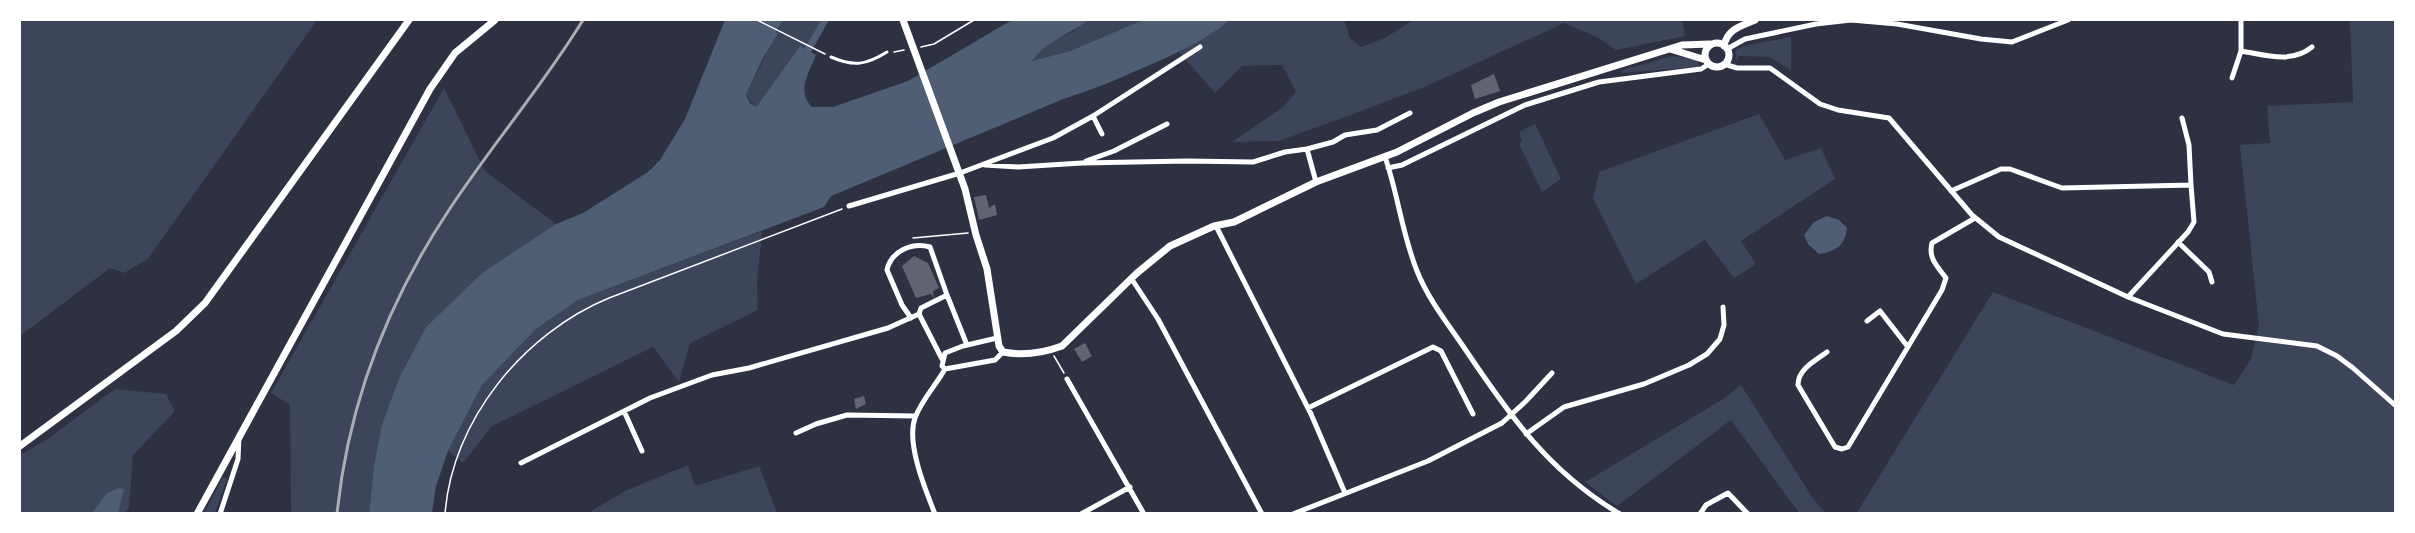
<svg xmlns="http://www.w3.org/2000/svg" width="2415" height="533" font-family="'Nunito Sans',sans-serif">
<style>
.green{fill:#3c4559}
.water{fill:#4f5d75}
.building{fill:#626471}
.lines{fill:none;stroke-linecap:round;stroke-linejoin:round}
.path{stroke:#fff;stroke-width:1.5}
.service{stroke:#fff;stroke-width:3}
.minor{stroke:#fff;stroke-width:5}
.tertiary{stroke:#fff;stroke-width:7}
.rail{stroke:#abadb3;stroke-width:3}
</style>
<rect width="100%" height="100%" fill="#2d3142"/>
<path class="green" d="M20 20H317L148 259 124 273 110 268 20 336Z
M783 20H821L804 49 799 47 756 107 754 106 746 95Z
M1089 20H1143L1070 51 1030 62 1049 42 1072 32Z
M1230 20H1344L1350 38 1361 47 1385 38 1413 20H1682L1685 36 1616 50 1597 37 1564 23 1427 86 1345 117 1279 141 1232 142 1283 107 1296 92 1282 65 1242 66 1215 93 1179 52Z
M2350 20H2395V513L1856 514 1993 292 2234 385 2251 359 2259 326 2240 145 2270 143 2267 106 2353 102Z
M1791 37V70L1770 57 1739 56 1736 61V50L1743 46Z
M1672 56 1697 59 1699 67 1621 73 1623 70Z
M444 88 485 171 556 224 483 272 426 327 399 378 382 424 374 465 369 513H291L290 405 271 393Z
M1759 114 1785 160 1821 148 1835 179 1741 241 1756 264 1734 278 1705 240 1636 284 1593 198 1599 172Z
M1535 124 1561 179 1542 192 1519 144 1522 141 1519 132Z
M762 231 757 283 758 310 690 343 679 382 653 347 492 426 463 463 448 451 482 385 536 329 578 300Z
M1741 385 1812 497 1825 513H1799L1731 420 1617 506 1585 482 1723 399Z
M115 389 166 394 175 411 133 455 129 508 124 513H20V455L46 440Z
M688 465 695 486 759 466 777 513H588L625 491Z
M223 477 227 479 215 513H204Z"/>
<path class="water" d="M725 20H783L776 32 778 33 762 60 746 95 750 103 756 107 800 46 804 49 821 20H829L811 52 816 55C809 73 796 90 812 107H833L908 81 1012 20H1089C1070 34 1046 41 1032 61L1070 51 1143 20H1230C1199 45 1163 59 1127 75 1106 84 1088 91 1066 98L836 194 831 196 824 207 578 300 536 329 482 385 448 451 436 486 432 513 369 514 374 465 382 424 399 378 426 327 483 272 556 224 583 213 648 172 660 160 685 119Z
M1827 216 1839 220 1847 228C1845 245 1836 252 1819 254L1808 244 1804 235 1814 222Z
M119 488 124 489 118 513H92L107 493Z"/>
<path class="building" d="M1494 74 1500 91 1475 99 1471 85Z
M986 195 989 208 995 204 997 215 979 220 974 197Z
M914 256 928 263 939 288 933 291 934 298 931 294 916 298 902 266Z
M1085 343 1092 356 1082 362 1074 349Z
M864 396 866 404 856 409 854 399Z"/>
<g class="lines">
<path class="path" d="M757 20 825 54
M921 47 934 44 974 20
M894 52 904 50
M913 238 968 233
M1054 356 1064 373
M445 514C452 420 524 333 609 298L842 209"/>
<path class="service" d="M831 57C854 67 866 65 887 52"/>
<path class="minor" d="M1727 49 1745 39 1816 24 1851 20 1897 24 1981 39 2012 42 2068 20
M2241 51C2266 55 2291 64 2312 47
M1724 64 1737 68H1770L1820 104 1838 110 1889 118 1972 215 1999 237 2128 297 2223 334 2317 346 2337 356 2353 368 2396 406
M2232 78 2241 51V20
M1093 116 1102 134
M2182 118 2189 145 2191 185
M1307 149 1333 142 1345 135 1377 130 1410 113
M1385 157C1398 194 1402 234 1417 271 1428 299 1448 324 1465 349 1510 416 1549 472 1620 514
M1086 161 1114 151 1167 124
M985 165 1018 167 1082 163 1187 161 1253 162 1285 152 1307 149 1316 182
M1388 168 1402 165 1525 105 1599 82 1701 69 1709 64
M1951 191 2001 169H2010L2062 188 2191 185 2194 222 2188 232 2128 297
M849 206 960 173 1053 138 1093 116 1200 47
M1216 226 1311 414 1345 493
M2178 242 2209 272 2212 282
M1131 278 1158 319 1262 514
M911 318 902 305 887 270C891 251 912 242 930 247L947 295
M1867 321 1880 311 1908 347
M1827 352C1815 361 1798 369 1798 385L1835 447 1842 449 1848 447 1942 290 1946 278C1937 266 1928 258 1932 243L1975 218
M942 359 919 314 921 308 947 295 967 345
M945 369 942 366 945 353 963 346 997 338
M945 369 995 360 1003 352
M1067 379 1144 514
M1308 408 1433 347 1441 351 1473 414
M624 411 642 451
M796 433 816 424 847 415 916 416
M1526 434 1564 407 1644 384 1689 365 1707 354 1720 339 1724 325 1723 307
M521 463 650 398 712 375 749 368 888 328 919 314
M220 514 238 459 239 437
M935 514C925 489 906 443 915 418 921 401 936 385 945 369
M1081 514 1130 487
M1293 514 1428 461 1502 423 1526 401 1552 373
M1700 514 1706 505 1728 493 1748 514"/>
<path class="tertiary" d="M903 20 965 189 976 235 987 269 999 346 1003 352C1023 356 1043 353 1062 346L1137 273 1170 246 1214 226 1234 222 1316 182 1397 152 1473 113 1499 102 1682 45 1710 44
M1705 55a12 12 0 1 1 24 0a12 12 0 1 1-24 0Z
M1724 46C1727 29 1741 26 1755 20
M1670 49 1706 60
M20 446 176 331 205 303 409 20
M197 514 430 89 455 53 495 20"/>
<path class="rail" d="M337 514C348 405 387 304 447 213 490 147 542 87 583 20"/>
</g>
<rect width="2415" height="533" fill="none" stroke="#ffffff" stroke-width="42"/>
</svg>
